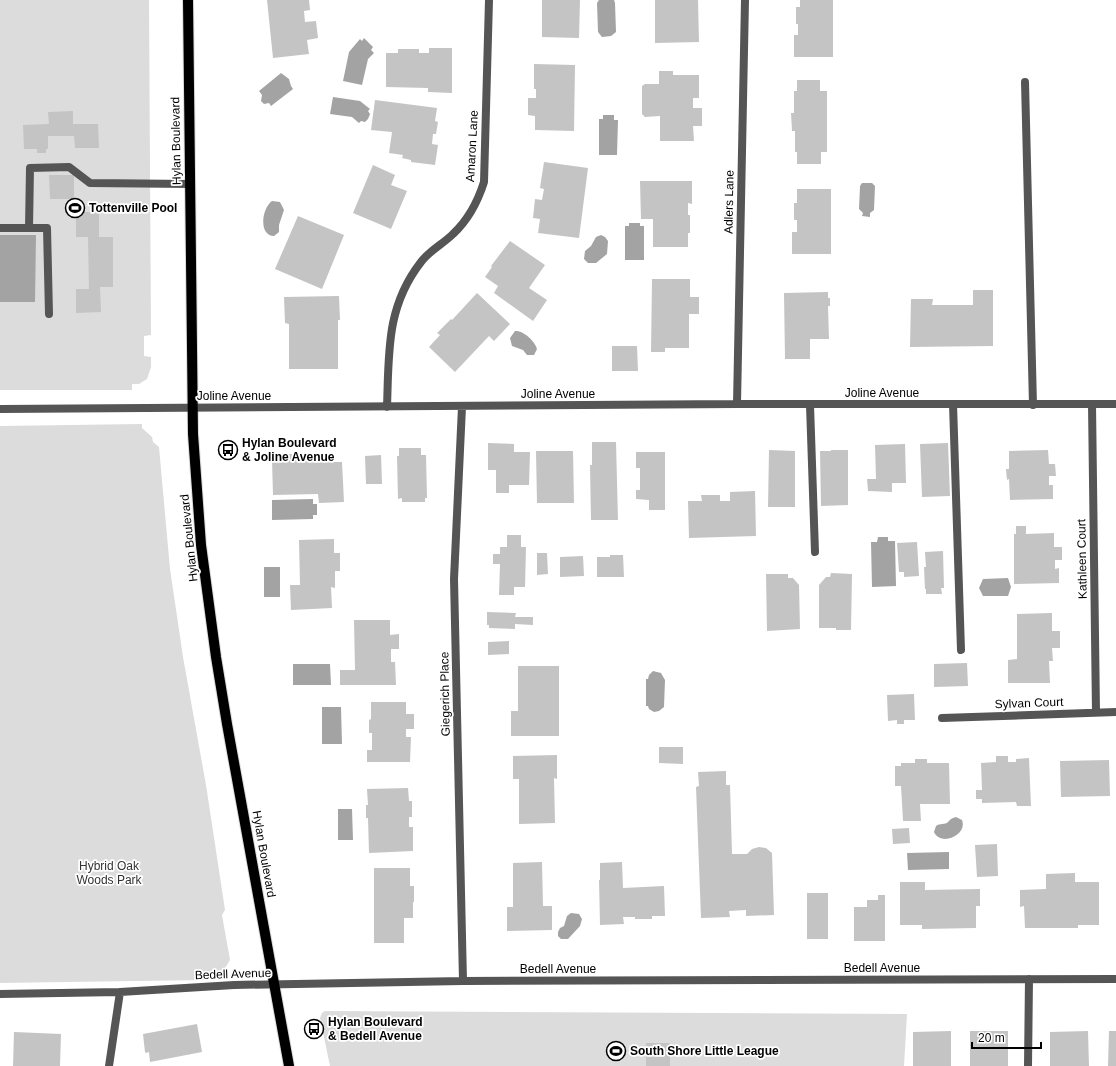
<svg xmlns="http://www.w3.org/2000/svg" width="1116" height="1066" font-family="Arial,sans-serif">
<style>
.green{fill:#dcdcdc}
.water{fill:#a3a3a3}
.building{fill:#c4c4c4}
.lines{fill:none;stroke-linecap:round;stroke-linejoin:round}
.primary-casing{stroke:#dbdbdb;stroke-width:12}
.service{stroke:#555;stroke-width:8}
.minor{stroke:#555;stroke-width:8}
.primary{stroke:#000;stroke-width:10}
.labels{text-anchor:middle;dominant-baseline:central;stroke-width:3.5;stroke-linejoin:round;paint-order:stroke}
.street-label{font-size:12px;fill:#000;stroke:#fff}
.poi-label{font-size:12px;font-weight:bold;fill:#000;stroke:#fff;text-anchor:start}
.park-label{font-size:12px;fill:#333;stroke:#fff}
</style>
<rect width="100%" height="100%" fill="#fff"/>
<path class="green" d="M0 0H149L151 335 144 336V356L151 357V367L147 379 139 384H132V390H0Z
M142 424V428L152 437 153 442 159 447 170 569 183 657 206 785 225 910 222 915 230 960C223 972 218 978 204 980L0 983V426Z
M325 1011 907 1014 904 1066H330L320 1018 322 1013Z"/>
<path class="water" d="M599 0H614L615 3 616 32 611 36 602 37 598 32 597 3Z
M364 38 373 47 371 50 374 53 368 59 362 85 343 81 349 52 360 39 362 41Z
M281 73 289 79 291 86 293 89 271 106 269 103 264 104 261 101 262 95 259 91Z
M333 97 360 101 370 109 368 111 370 114 368 119 365 122 361 121 359 123 352 117 330 114Z
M603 115H614V120H618L617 155H599V119H603Z
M862 183H872L875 186 874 210 870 213V217L862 216 863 213 859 209 860 186Z
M272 201 280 202 284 210 279 225V232L274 236C258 235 262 208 272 201Z
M629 223H640V226H644V260H625V226H629Z
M0 235H36L35 302H0Z
M601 235 605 237 608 241 607 254 596 263H588L584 259 585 251 591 246 596 237Z
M515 331C523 330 535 341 537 349L534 355H527L523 350 512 346 510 338Z
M313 499V504H317V515H313V519L272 520V500Z
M878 537H888V541H895L896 586 872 587 871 542H877Z
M264 567H280V597H264Z
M1008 578 1011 587 1008 596H983L979 588 983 579Z
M293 664H330L331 685H293Z
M653 671 661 673 665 680 664 707 659 711 654 712 649 709 648 706H646V679H648L649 675Z
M322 707H341L342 744H322Z
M338 809H352L353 840H338Z
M956 817 962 820C968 835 941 847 934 832L936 826C940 823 945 825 948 822 951 819 952 818 956 817Z
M949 852V869L908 870 907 853Z
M571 913 579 914 582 919 580 926 568 939H561L558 936V932L560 928 564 926 567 916Z"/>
<path class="building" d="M267 0H309L310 10 304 11 305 22 316 21 318 38 307 40 309 54 273 58Z
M542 0H580L579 38 542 37Z
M655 0H698L699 42 655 43Z
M800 0H833V57H794V35H798V24H796V7H800Z
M429 48H452V93L428 92V88L386 87V53H398V49H419V53H429Z
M534 64 575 65 574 131 535 130V116L528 115V98H536V89H534Z
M659 71H673V75H699V98H693V108H702V126H693L694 141H660V116L645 117 642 114V86L645 84H659Z
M797 80H820V91H827V152H821V164H797V152H795V131H792L791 113H794V91H797Z
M375 100 437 108 435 121 438 122 436 134H433L432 144 438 145 435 165 411 162V160L402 158 403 155 389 153 392 132 371 130Z
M73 111V124H98L99 148H75L74 136H48V149H46V153H37V149H24L23 125 49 124 48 112Z
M544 162 588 168 579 238 538 233 540 219 533 218 535 199 542 200 544 189 540 188Z
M373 165 395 175 391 185 407 191 391 229 353 213Z
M49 175H74V199H50Z
M640 181H692V204L688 203V215H690V233H688V247H653V219H641Z
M797 189H831V254H792V232H797V220H794V203H797Z
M76 212H99V237H113V287H100L101 312 76 313V289H89L88 237H76Z
M298 216 344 235 322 289 275 269Z
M510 241 545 265 529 288 547 300 533 321 494 293 498 286 485 277 492 267 491 266Z
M652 279H690V297H699V314H689V348H665V352H651Z
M973 290H993V346L910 347 911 299H933L932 305H973Z
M828 292V298H830V306H828L829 339H810V359H785L784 293Z
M477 293 510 324 494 341 489 336 455 372 429 347 440 335 437 333 451 319 452 320Z
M339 296 340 320H338V369H289V324L285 323 284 297Z
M612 346H637L638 371H612Z
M592 442H616L618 520H591L590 465H592Z
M488 443 514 444V452H530L529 485H509V493H496V470H488Z
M948 443 950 496 922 497 920 444Z
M905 444 906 483H892V492L868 491 867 479H876L875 445Z
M399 448H421V455H426L427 498H425V502H402V498L398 499 397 456H399Z
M769 450 795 451V507H768Z
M831 450H848V505L821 506 820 451H831Z
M1048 450 1049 464H1055L1056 476H1049V485H1053V499L1010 500 1009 479 1007 480 1006 469H1009V451Z
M536 451H573L574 503H537Z
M636 452H665V510H649V500L636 499V490H640V468H636Z
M288 454H306V459L322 458V462H342L344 502 319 503 318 494 273 495 272 460H288Z
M381 455 382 484H366L365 456Z
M755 491 756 536 689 538 688 501H702L701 495H720V501H730V492Z
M1016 526H1026V534L1054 533V547H1062V560H1055V569L1059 568V583L1014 584V534H1016Z
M507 535H521V547H526L525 587H514V595H499L500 564H493V554H500V547H507Z
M334 539V553H340V571H335V588L331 587 332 608 291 610 290 585H300L299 540Z
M917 542 919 576 904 577V572H899L897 543Z
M943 551 944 588H941L942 594H926V589H925L924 567H926L925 552Z
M537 553H547L548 574 537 575Z
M610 555H623L624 577H597V557H610Z
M583 556 584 576 560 577V557Z
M831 573 852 574 851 630H836V628H819V585L826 577H830Z
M766 574H788V578H793L799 585 800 629 767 631Z
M487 612 516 613 515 617H533V625L515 624V629L489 628V625H487Z
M1052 613V631H1060V648H1052L1053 661H1049L1050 683H1008V660L1017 659V614Z
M354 620H390V635L399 634V649H391V662H395L396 685H340V670H355Z
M509 641V654L488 655V642Z
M967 663 968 686 934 687V664Z
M518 666H559V736H511V711H518Z
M914 694 915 720H904V724H897V720L888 721 887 695Z
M371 702H406V714H414V729H406V737H411L410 762H367V750H372V733H369V720L371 719Z
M659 747H683V764L659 763Z
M557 755V779L554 778 555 823 519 824V779H513V756Z
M996 756H1008V762H1016V759L1029 758 1031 806H1017L1016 802 982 803V799H976V790H982L981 763 996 762Z
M915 759H927V763H949L950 804H920L921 821H903L901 786H895V766H901V763H915Z
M1109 760 1110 796 1061 797 1060 761Z
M726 771V785H730L732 854H747L752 849 759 847 766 848 772 853 774 915 746 916V910L729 911 730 917 701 918 696 787 699 786 698 772Z
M408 788 409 801H412V817H409V827H413V851L369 853 368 818H366V805H368L367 789Z
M909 828 910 843 893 844 892 829Z
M997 844 998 876 977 877 975 845Z
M542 862 543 906H552V930L507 931V907H513V863Z
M622 862 623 888 664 886 665 916H652V919H635V917H623L624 924 600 925 599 880H600V863Z
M374 868H410V886H414V902H413V918H404V943H374Z
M1075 873V882H1099V925H1078V928H1025L1024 906 1020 907V890L1046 889V874Z
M900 882H925V890L980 889V906H976V928L922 929V925H900Z
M807 893H828V939H807Z
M878 895H885V941H854V907H867V900H878Z
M197 1024 202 1052 150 1062 149 1052 146 1053 145 1052 143 1034Z
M951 1031V1066H913V1032Z
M970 1031H1008V1066H970Z
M1088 1031 1089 1066H1050V1032Z
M1109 1031H1116V1066H1108Z
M14 1032 61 1034 60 1066H13Z
M646 1043H670V1066H646Z"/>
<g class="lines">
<defs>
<path id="primary" d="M188 0 193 434 201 545 216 657 227 724 289 1066"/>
</defs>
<use href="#primary" class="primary-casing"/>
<path class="service" d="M1025 82 1033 405
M0 228H29L30 168 69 167 90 183 190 184
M29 228H47L49 314
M953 404 961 650
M810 405 815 552"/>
<path class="minor" d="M737 404 745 0
M1092 404 1096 712
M387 407C389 352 386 307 421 262 430 250 443 244 453 234 468 220 478 201 484 182L489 0
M462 407 454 579 463 981
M0 409 737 404H1116
M942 718 1116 712
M0 994 120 992 234 985 463 981 1116 979
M109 1066 120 992
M1028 1066 1029 979"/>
<use href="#primary" class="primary"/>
</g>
<defs>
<symbol id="stadium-ring" viewBox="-11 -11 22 22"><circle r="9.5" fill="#fff" stroke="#000" stroke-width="1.5"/><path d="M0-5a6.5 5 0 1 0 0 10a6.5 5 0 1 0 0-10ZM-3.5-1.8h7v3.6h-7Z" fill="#000"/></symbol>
<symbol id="bus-ring" viewBox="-11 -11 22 22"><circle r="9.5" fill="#fff" stroke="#000" stroke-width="1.5"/><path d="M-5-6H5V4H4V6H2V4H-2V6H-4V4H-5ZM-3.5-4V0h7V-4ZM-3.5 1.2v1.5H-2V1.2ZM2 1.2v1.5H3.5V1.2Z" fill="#000"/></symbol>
</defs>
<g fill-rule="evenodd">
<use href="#stadium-ring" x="64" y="197" width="22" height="22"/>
<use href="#bus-ring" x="217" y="439" width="22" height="22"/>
<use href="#bus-ring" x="303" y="1018" width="22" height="22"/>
<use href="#stadium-ring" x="605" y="1040" width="22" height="22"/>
</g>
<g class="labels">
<g class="street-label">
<text transform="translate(176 141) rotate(-91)">Hylan Boulevard</text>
<text transform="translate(472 146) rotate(-87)">Amaron Lane</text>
<text transform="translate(729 202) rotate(-89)">Adlers Lane</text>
<text x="882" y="393">Joline Avenue</text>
<text x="558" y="394">Joline Avenue</text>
<text x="234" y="396">Joline Avenue</text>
<text transform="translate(189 538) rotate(-96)">Hylan Boulevard</text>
<text transform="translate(1082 559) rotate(-91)">Kathleen Court</text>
<text transform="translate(445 694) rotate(-91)">Giegerich Place</text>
<text transform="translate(1029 703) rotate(-2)">Sylvan Court</text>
<text transform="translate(264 854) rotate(80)">Hylan Boulevard</text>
<text x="882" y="968">Bedell Avenue</text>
<text x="558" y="969">Bedell Avenue</text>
<text transform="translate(233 974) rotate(-2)">Bedell Avenue</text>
</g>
<g class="poi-label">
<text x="89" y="208">Tottenville Pool</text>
<text x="242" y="443">Hylan Boulevard<tspan x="242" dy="14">&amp; Joline Avenue</tspan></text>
<text x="328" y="1022">Hylan Boulevard<tspan x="328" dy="14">&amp; Bedell Avenue</tspan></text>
<text x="630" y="1051">South Shore Little League</text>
</g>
<g class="park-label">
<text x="109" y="866">Hybrid Oak<tspan x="109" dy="14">Woods Park</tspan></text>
</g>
</g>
<path d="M972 1042v6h69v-6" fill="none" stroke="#000000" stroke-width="2"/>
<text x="978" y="1042" font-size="12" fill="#000000" stroke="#ffffff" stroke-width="3" paint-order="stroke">20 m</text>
</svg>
